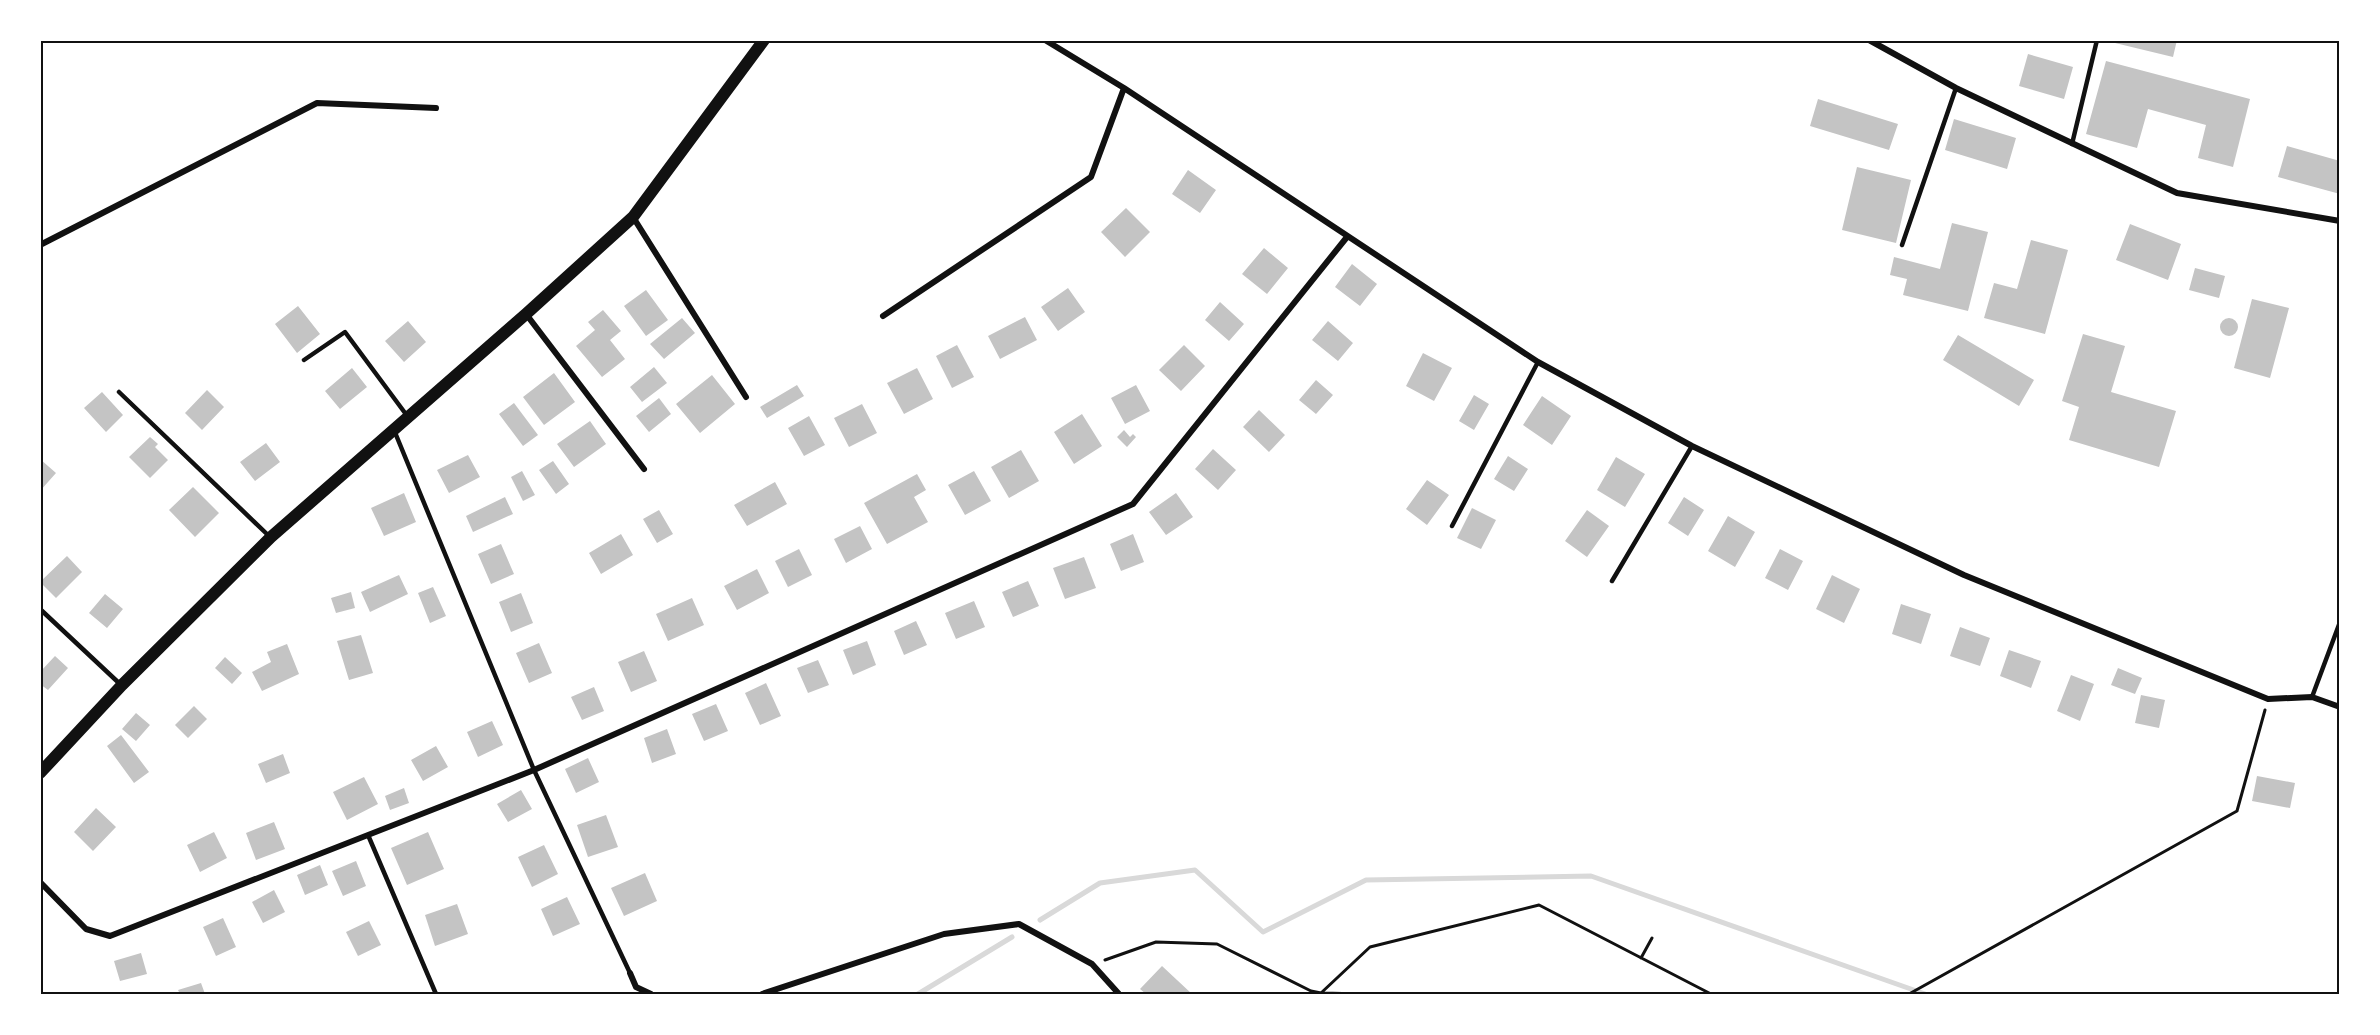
<svg xmlns="http://www.w3.org/2000/svg" width="2380" height="1035" font-family="'DM Sans',sans-serif">
<style>
.lines{fill:none;stroke-linecap:round;stroke-linejoin:round}
.stream{stroke:#d9d9d9;stroke-width:5}
.building{fill:#c4c4c4}
.path{stroke:#111;stroke-width:3}
.service{stroke:#111;stroke-width:4.5}
.minor{stroke:#111;stroke-width:6}
.secondary{stroke:#111;stroke-width:12}
.neatline{fill:none;stroke:#111;stroke-width:2}
</style>
<rect width="100%" height="100%" fill="#fff"/>
<g class="lines">
<path class="stream" d="M1040 920 1100 883 1195 870 1263 932 1366 880 1591 876 1925 994
M918 994 1012 937"/>
</g>
<path class="building" d="M2115 40H2177L2173 57 2115 43Z
M2028 54 2073 67 2064 99 2019 86Z
M2106 61 2250 99 2233 167 2198 158 2206 125 2148 109 2137 148 2086 134Z
M1818 99 1898 124 1889 150 1810 126Z
M1954 119 2016 138 2007 169 1945 150Z
M2287 146 2340 161V194L2278 177Z
M1857 167 1911 180 1896 243 1842 230Z
M1188 170 1216 190 1200 213 1172 194Z
M1126 208 1150 232 1125 257 1101 232Z
M1952 223 1988 232 1968 311 1903 295 1907 279 1890 275 1894 257 1940 269Z
M2130 224 2181 244 2168 280 2116 260Z
M2031 240 2068 250 2045 334 1984 318 1994 283 2017 289Z
M1264 248 1288 268 1267 294 1242 274Z
M1352 264 1377 284 1360 306 1335 287Z
M2195 268 2225 276 2219 298 2189 290Z
M1068 288 1085 312 1058 331 1041 307Z
M646 290 668 320 646 336 624 306Z
M2252 299 2289 308 2270 378 2234 368Z
M1220 302 1244 324 1229 341 1205 320Z
M298 306 320 334 297 353 275 324Z
M603 310 621 331 610 340 625 359 602 377 576 346 595 330 588 322Z
M1025 317 1037 340 1000 359 988 336Z
M682 318 695 333 664 359 650 344Z
M2220 327a9 9 0 1 1 18 0a9 9 0 1 1-18 0Z
M408 321 426 342 404 362 385 341Z
M1328 321 1353 343 1338 361 1312 340Z
M2083 334 2125 346 2111 392 2176 411 2159 467 2069 440 2079 407 2062 401Z
M1958 335 2034 380 2019 406 1943 360Z
M957 345 974 377 952 388 936 356Z
M1184 345 1205 366 1181 391 1159 370Z
M1423 353 1452 368 1434 401 1406 386Z
M654 367 667 383 642 402 630 387Z
M352 368 367 387 340 409 325 391Z
M917 368 933 399 904 414 887 383Z
M554 373 575 402 544 425 523 397Z
M712 375 735 404 700 433 676 404Z
M1316 380 1333 395 1316 414 1299 400Z
M797 385 804 396 767 418 760 407Z
M1136 385 1150 411 1125 424 1111 398Z
M207 390 224 407 202 430 185 413Z
M102 392 123 415 106 432 84 408Z
M1474 395 1489 404 1474 430 1459 421Z
M1542 396 1571 416 1552 445 1523 425Z
M659 398 671 414 649 432 636 416Z
M514 403 538 435 523 446 499 414Z
M862 404 877 433 849 447 834 418Z
M1259 410 1285 435 1269 452 1243 427Z
M1082 414 1102 446 1074 464 1054 432Z
M809 416 825 445 804 456 788 428Z
M590 421 606 444 574 467 557 444Z
M1124 430 1130 437 1133 434 1136 437 1127 447 1117 437Z
M150 437 158 444 155 447 168 460 150 478 129 457Z
M266 443 280 462 255 481 240 462Z
M1213 449 1236 470 1218 490 1195 469Z
M1021 450 1039 481 1009 498 991 467Z
M468 455 480 477 449 493 437 470Z
M1508 456 1528 469 1514 491 1494 479Z
M1616 457 1645 474 1625 507 1597 490Z
M40 459 56 473 40 491Z
M553 461 569 484 556 494 539 470Z
M522 471 535 495 523 501 511 477Z
M974 471 991 501 965 515 948 485Z
M917 474 926 490 914 497 928 522 887 544 864 503Z
M1427 480 1449 495 1427 525 1406 509Z
M775 482 787 504 747 526 734 505Z
M193 487 219 513 195 537 169 510Z
M404 493 416 522 384 536 371 508Z
M1176 493 1193 517 1166 535 1149 512Z
M505 497 513 514 473 532 466 516Z
M1684 497 1704 510 1688 536 1668 523Z
M1472 508 1496 520 1481 549 1457 538Z
M659 510 673 534 657 543 643 519Z
M1587 510 1609 526 1587 557 1565 541Z
M1728 516 1755 532 1735 567 1708 551Z
M860 526 872 549 846 563 834 539Z
M621 534 633 555 601 574 589 553Z
M1133 534 1144 562 1121 571 1110 544Z
M501 544 514 574 491 584 478 554Z
M799 549 812 575 788 587 775 561Z
M1780 549 1803 561 1788 590 1765 578Z
M67 556 82 572 56 598 40 582Z
M1084 557 1096 588 1065 599 1053 568Z
M757 569 769 593 737 610 724 586Z
M399 575 408 594 370 612 361 592Z
M1832 575 1860 589 1844 623 1816 609Z
M1028 581 1039 606 1013 617 1002 592Z
M433 587 446 616 430 623 418 593Z
M351 592 355 608 336 613 331 598Z
M521 593 533 623 511 632 499 602Z
M105 594 123 609 107 628 89 613Z
M692 598 704 625 668 641 656 614Z
M974 601 985 627 956 639 945 613Z
M1901 604 1931 614 1921 644 1892 634Z
M916 621 927 645 904 655 894 631Z
M1960 627 1990 638 1980 666 1950 656Z
M361 635 373 673 349 680 337 641Z
M867 641 876 665 853 675 843 650Z
M539 643 552 673 529 683 516 653Z
M287 644 299 674 262 691 252 672 271 662 267 652Z
M2009 650 2041 661 2031 688 2000 676Z
M644 651 657 681 631 692 618 662Z
M55 656 68 668 48 690 40 684V672Z
M225 657 242 673 232 684 215 668Z
M818 660 829 685 808 693 797 668Z
M2118 668 2142 678 2135 694 2111 685Z
M2071 675 2094 684 2080 721 2057 711Z
M766 683 781 716 760 725 745 693Z
M594 687 604 711 582 720 571 697Z
M2141 695 2165 700 2159 728 2135 723Z
M716 704 728 731 704 741 692 714Z
M194 706 207 719 188 738 175 725Z
M136 713 150 725 136 741 122 729Z
M492 721 503 745 478 757 467 732Z
M667 729 676 754 652 763 644 738Z
M121 735 149 772 134 783 107 746Z
M436 746 448 767 423 781 411 760Z
M283 754 290 773 266 783 258 764Z
M588 758 599 782 576 793 565 769Z
M2257 776 2295 783 2290 808 2252 801Z
M364 777 378 804 347 820 333 792Z
M404 788 409 803 390 810 385 796Z
M521 790 532 809 508 822 497 804Z
M96 808 116 827 93 851 74 832Z
M606 815 618 847 588 857 577 825Z
M274 822 285 849 256 860 246 833Z
M214 832 227 858 200 872 187 845Z
M428 832 444 869 407 885 391 848Z
M544 845 558 874 532 887 518 857Z
M356 861 366 886 343 896 332 871Z
M320 865 328 885 305 895 297 875Z
M645 873 657 901 624 916 611 888Z
M274 890 285 912 263 923 252 902Z
M567 897 580 924 553 936 541 909Z
M457 904 468 934 435 946 425 915Z
M223 918 236 947 216 956 203 927Z
M369 921 381 945 358 956 346 932Z
M141 953 147 974 120 981 114 961Z
M1162 966 1192 994H1146L1140 989Z
M201 983 205 994H180L178 990Z"/>
<g class="lines">
<path class="path" d="M1641 958 1652 938
M1105 960 1156 942 1217 944 1311 991 1321 993 1370 947 1539 905 1711 994
M1323 993 1362 994
M1909 994 2237 811 2265 710"/>
<path class="service" d="M2072 144 2097 40
M1902 245 1956 88
M304 360 345 332 408 417
M119 392 269 536
M394 430 534 770 630 973
M1452 526 1538 362
M1612 581 1692 446
M40 609 120 684
M2312 697 2340 622
M368 835 436 994"/>
<path class="minor" d="M1045 40 1124 88 1538 362 1692 446 1964 575 2268 699 2312 697 2340 707
M1869 40 1956 88 2177 193 2340 221
M633 217 746 397
M40 245 317 103 436 108
M526 314 644 469
M883 316 1091 177 1124 88
M40 882 86 929 110 936 534 770 1133 504 1347 237
M630 973 636 987 651 994
M762 994 944 934 1019 924 1092 964 1119 994"/>
<path class="secondary" d="M40 773 122 685 271 537 526 314 633 217 764 40"/>
</g>
<rect width="2380" height="1035" fill="none" stroke="#ffffff" stroke-width="84"/>
<rect x="42" y="42" width="2296" height="951" class="neatline"/>
</svg>
